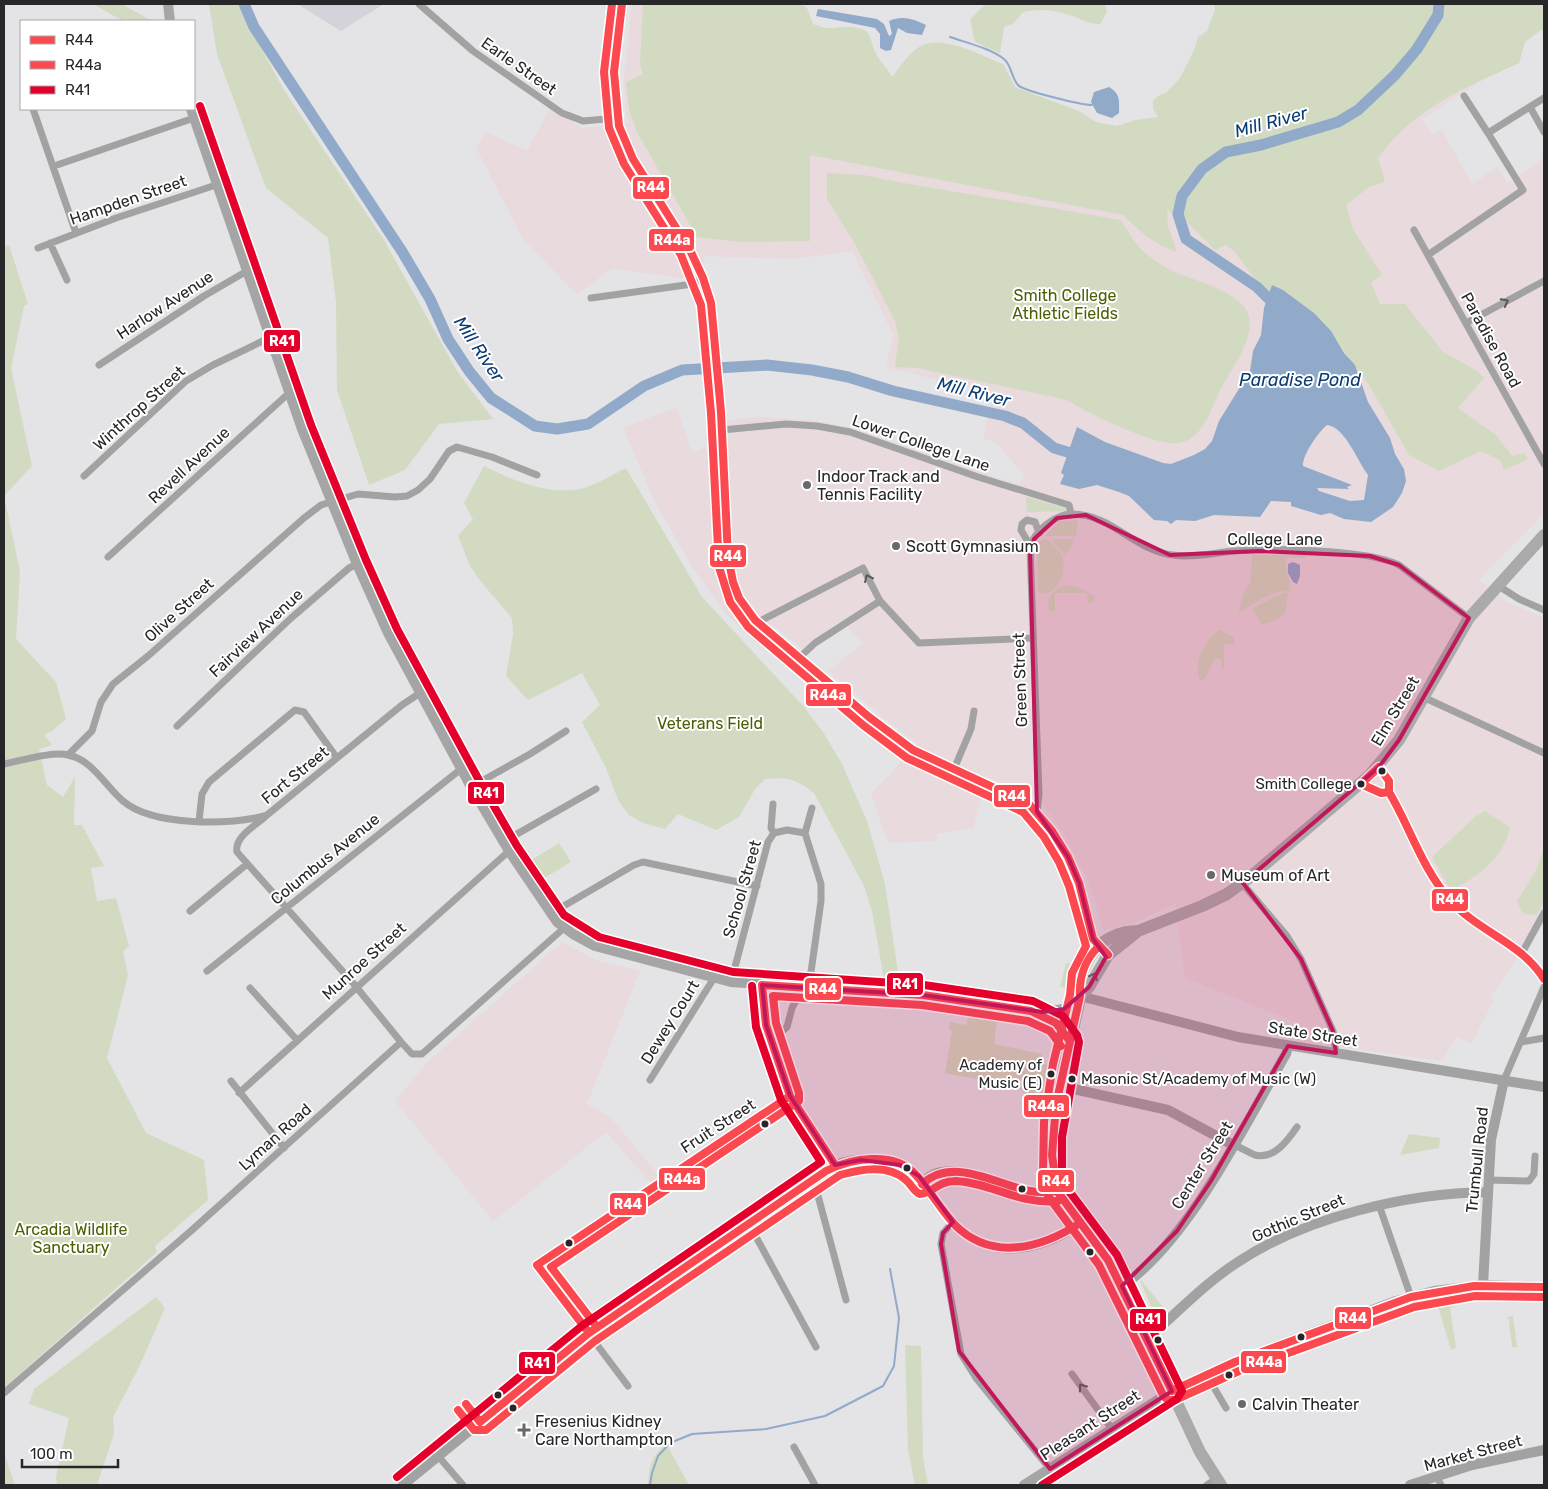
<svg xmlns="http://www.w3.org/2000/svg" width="1548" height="1489" font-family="Rubik,sans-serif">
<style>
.built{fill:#d4d3da}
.education{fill:#e8dadd}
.green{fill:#d2dbc1}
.water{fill:#91aaca;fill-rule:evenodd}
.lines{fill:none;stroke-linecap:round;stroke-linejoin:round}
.stream{stroke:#91aaca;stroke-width:2}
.river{stroke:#91aaca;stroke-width:11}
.street{stroke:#a3a2a3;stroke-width:7}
.secondary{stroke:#a3a2a3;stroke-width:10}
.primary{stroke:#a6a5a6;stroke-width:10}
.highway{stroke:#aaa;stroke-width:12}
.bus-1-casing{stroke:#fff;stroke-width:11}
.bus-2-casing{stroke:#fff;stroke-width:11}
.bus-3-casing{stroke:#fff;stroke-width:11}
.bus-1{stroke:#fc4950;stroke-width:8}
.bus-2{stroke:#fc4950;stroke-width:8}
.bus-3{stroke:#e4002b;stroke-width:8}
.oneway{stroke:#595859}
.oneway2{stroke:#626162}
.marked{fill:#c2185b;fill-opacity:0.2;stroke:#c2185b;stroke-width:4;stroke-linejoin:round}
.poi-dot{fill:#69686a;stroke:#fff;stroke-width:2}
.bus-dot{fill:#272628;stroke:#fff;stroke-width:2}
.labels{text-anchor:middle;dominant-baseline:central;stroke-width:4;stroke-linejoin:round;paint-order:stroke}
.bus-label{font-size:15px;fill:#272628;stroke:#fff;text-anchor:end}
.street-label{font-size:16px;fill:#272628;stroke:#fff}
.park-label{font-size:16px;fill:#4a5e03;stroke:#fff}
.poi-label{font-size:16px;fill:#272628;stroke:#fff;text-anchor:start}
.water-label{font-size:18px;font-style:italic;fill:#0b3d75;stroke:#fff}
.line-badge{stroke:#fff;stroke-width:2}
.badge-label{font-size:14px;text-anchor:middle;font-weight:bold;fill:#fff}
</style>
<rect width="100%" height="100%" fill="#e4e3e6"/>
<path class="built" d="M297 4H384L341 31Z"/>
<path class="education" d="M632 4H778L826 81 1201 140 1497 71 1422 119 1432 135 1441 129 1472 184 1498 167 1507 183 1544 158V513L1479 580 1505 601 1544 618V906L1514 963 1490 998 1494 1000 1471 1044 1457 1037 1442 1061 1296 1041 1300 1024 1185 978 1175 904 1138 921 1104 931 1086 875 1062 831 1040 800 1024 791 987 777 973 828 937 834V841L888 843 871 794 918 744 885 719 829 671 862 643 842 620 803 649 773 625 756 643 725 613 689 562 653 498 623 427 677 408 692 452 715 444 714 422 758 417 810 420 852 428 1019 485 1024 475 996 442 983 439 993 394 886 367 893 334 852 251 792 259 705 256 699 281 612 268 577 295 522 237 476 148 486 132 527 151 550 108 583 128 629 123 625 110 624 76Z
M562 942 598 961 640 971 587 1104 611 1118 660 1177 651 1183 606 1132 493 1221 395 1101 430 1060Z"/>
<path class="green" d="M93 4H122L152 21H131L126 18V21H123Z
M209 4H237L284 90 384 240 457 371 493 419 439 424 405 470 369 485 337 390 336 302 328 238 266 188 217 54Z
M643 4H801L807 8 813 24C829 30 828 28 844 27 877 27 866 37 878 57 882 64 888 69 892 77 901 66 909 52 921 46 943 34 982 56 1003 64L1015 87 1081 112 1096 122 1117 126 1135 120 1158 117 1153 109V101L1158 96 1166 93 1180 78 1195 48 1198 37 1207 31 1215 9 1214 4H1544V32L1541 30 1525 42 1519 63C1465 88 1414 108 1378 158L1385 182 1369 187 1346 205 1353 229 1382 275 1371 282 1380 304H1405L1443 352 1476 370 1484 378 1458 408 1496 435 1512 456 1524 453 1528 459 1504 470 1500 460 1481 451 1439 471 1409 455 1369 385 1322 322 1293 329 1234 251 1225 245 1215 250 1188 223 1167 210 1168 226 1177 252C1156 246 1138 230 1123 215L810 155V241L740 242 697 237 637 132 629 110 626 82 643 74 640 65Z
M986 4H1105L1107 12 1100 24C1087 24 1078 17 1066 14 1053 9 1037 9 1023 12L1013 24 1004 27 1000 53 975 42 970 19Z
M827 173 864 175 898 182 1121 220C1129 232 1136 247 1149 256 1157 262 1166 268 1175 272 1194 280 1238 292 1247 311 1258 334 1233 366 1223 385 1212 404 1205 439 1179 443 1157 447 1087 413 1067 400L917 368 895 367 899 337 895 321 855 244 827 199Z
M9 245 28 304 24 306 11 368 32 466 4 496 20 571 16 639 56 682 66 719 51 732 44 734 52 745 39 749 47 785 63 797 75 777 74 825H82L104 866 91 868 97 901 116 898 129 946 123 951 128 975 107 1058 146 1133 204 1160 208 1200 155 1246 157 1252 4 1388V247Z
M484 466C511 480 549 495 580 489 596 485 612 475 626 468L702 597 804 707 823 732 842 764 867 821 885 884 900 986 885 985 872 911 864 886 814 793C796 779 788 777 765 779L755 789 739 817 716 830 678 814 665 829 643 823 629 815 618 800 606 768 582 722 600 705 582 673 528 700 506 676 513 634 512 618 481 582 470 566 458 536 473 519 464 503Z
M1026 497 1065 508 1066 511 1027 512Z
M1078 520 1076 536H1045L1060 521Z
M1043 539C1049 539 1052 543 1056 547 1075 566 1055 601 1038 592L1037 547 1038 543Z
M1051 539H1073L1074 541 1065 555Z
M1252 555H1305V558H1285L1291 591C1271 590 1253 604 1238 614L1244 591 1250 584Z
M1070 585 1080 588 1094 596V601L1088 603 1087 593H1055V611H1049C1045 595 1055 587 1070 585Z
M1283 593H1288C1286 618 1285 617 1262 625L1252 608Z
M1220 630 1234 638 1235 644H1224V669H1222L1221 659 1217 658C1209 664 1210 676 1201 681 1191 666 1205 638 1220 630Z
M1485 811 1510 827C1508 832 1507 840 1504 845 1492 867 1472 879 1451 891L1432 857 1476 816Z
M559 843 571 862 541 880 530 861Z
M1544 850V901L1537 914 1528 915 1521 911 1517 901 1535 872Z
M1066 963 1074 964 1067 988 1060 987Z
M970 1011 998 1015 994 1044 1042 1054 1040 1063 1053 1066 1044 1104 1032 1110 1025 1094 1017 1087 945 1073 952 1031 949 1030 950 1022 966 1025Z
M1409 1134 1440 1138 1439 1148 1400 1155Z
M1141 1280 1167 1312 1157 1320 1140 1281Z
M1454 1296 1455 1306 1450 1308 1456 1348 1451 1350 1436 1299Z
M156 1297 165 1308 139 1367 113 1417 114 1434 97 1485H57L56 1477 69 1418 29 1404 34 1389Z
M1513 1316 1517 1347H1512L1509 1320 1507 1317Z
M905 1345 921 1346 923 1457 928 1485H915L908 1450Z
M666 1444 667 1445 689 1485H648C650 1466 650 1457 666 1444Z
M4 1453 15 1485H4Z"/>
<path class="water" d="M818 9 877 19 884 24 889 36 892 34 889 21C903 15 913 19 926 25L922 35 907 33 898 28 891 50 886 51 880 48V34L875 28 816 16Z
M1109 87C1121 94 1119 101 1119 113L1112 118 1097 113 1091 102 1094 92Z
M1272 285 1283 290 1314 313 1331 331 1344 353 1355 365 1368 402 1390 438 1395 454 1404 469 1406 481 1402 493 1393 507 1371 522 1344 519 1330 513 1321 515 1291 506V502L1271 501 1260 517 1214 515 1195 521 1176 520 1171 524 1167 521 1154 520 1129 496 1119 492 1097 485 1079 489 1060 484 1064 475 1061 473 1077 427 1105 442 1163 463 1171 464 1194 455 1205 449 1212 441 1219 421 1250 371 1253 351 1261 335 1264 308ZM1327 425C1345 427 1357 460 1368 475L1364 500 1350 501 1319 491 1317 488 1349 489 1347 487 1352 485 1303 466C1302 456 1318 432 1327 425Z
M1293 562 1300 565V576L1297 584 1293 582 1288 573V564Z"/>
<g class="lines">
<path class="stream" d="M950 37C967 43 990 48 1004 59 1012 66 1011 77 1018 85 1023 91 1082 105 1092 105
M650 1485 652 1473 658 1456 670 1443 692 1434 766 1429 825 1416 883 1386 894 1366 899 1318 890 1269"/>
<path class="river" d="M244 4 254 27 403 253 430 299 448 339 469 371 491 398 535 426 557 429 588 424 644 386 682 370 767 365 812 370 848 377 893 391 1005 416 1023 423 1054 448 1081 456
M1277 307 1257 287 1186 239 1178 214 1182 196 1202 169 1226 152 1261 145 1338 122 1358 110 1395 75 1417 49 1438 15 1439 4"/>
<path class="street" d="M419 4 473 51 562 113 583 121 617 118
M1464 96 1488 133
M1530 107 1544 132
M33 109 76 233
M54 166 194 118
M1414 230 1544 464
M50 243 67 280
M38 248 116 218 216 185
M1428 255 1523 190 1488 133 1544 98
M591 298 693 284 703 278
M1466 323 1544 281
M99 365 204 296 247 271
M722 430 786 424 817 426 850 432 978 477 1069 505 1071 514
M84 476 186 381 213 365 269 338
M1031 547 1021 530 1022 524 1027 520 1035 522 1039 533
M108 557 289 393
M1497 585 1519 599 1544 610
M758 622 863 568 880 601 919 643 1033 638
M800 657 815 643 880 601
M1423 697 1544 753
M177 726 290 619 349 568 357 564
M68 755 92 731 101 702 113 684 148 656 304 518 321 505 358 494 395 497 407 496 418 490 430 479 449 451 457 447 492 457 537 475
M4 764C20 761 52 751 68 755 93 760 105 786 123 801 152 826 232 826 267 815L402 705 420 693
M1379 767 1389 781V792C1414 830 1428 883 1462 912 1487 934 1530 948 1544 979
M954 769 971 729 974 711
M1361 784 1381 793 1389 792
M471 787 530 754 566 731
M1037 812 1039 794 1030 548C1033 532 1055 514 1072 514 1112 514 1135 551 1173 555 1192 558 1214 553 1233 551 1271 548 1367 549 1399 565L1469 618
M265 817C255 826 234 837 237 852L353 983 401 1042
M199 821 202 794 209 782 295 710 304 712 337 758
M805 833 812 808
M503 842 596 789
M1242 883 1287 936 1301 959 1333 1031 1336 1053
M190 911 247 864
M550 914 634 865 643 862 757 886
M1522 953 1544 913
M207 971 461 769
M731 982 768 842 774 833 771 828 773 804
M250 988 297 1040
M772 1040 787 1027 792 1008 811 972 821 901V884L805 833 787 830 774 833
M1521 1042 1544 1038
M650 1080 714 978
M1504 1080 1544 987
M231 1081 284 1148
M239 1093 509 851
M1233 1145C1241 1147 1247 1152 1255 1155 1274 1160 1288 1140 1297 1127
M1489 1180 1529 1181 1534 1174 1535 1156
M811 1182 817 1192 846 1300
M1379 1205 1411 1297
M953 1222 943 1233 941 1244 961 1354 976 1378 1050 1469
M749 1224 816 1347
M1072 1374 1112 1429
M1206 1374 1226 1408
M628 1386 537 1265 790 1096
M4 1393 192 1230 401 1042 412 1054H422L564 928
M794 1447 815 1485
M438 1456 463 1485
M1437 1477 1441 1485
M1207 1485 1216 1479"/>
<path class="secondary" d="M622 4 614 72 615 100 619 126 633 159 690 250 703 278 711 303 721 412 728 556C730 581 737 601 755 620L869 717 913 750 1029 804 1052 831 1068 857 1079 883 1093 939 1103 951
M762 985 766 1025 790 1096 835 1165
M1080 996 1238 1037 1544 1087
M1060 1086 1168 1110 1233 1145
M922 1184C944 1155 998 1183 1026 1190 1036 1193 1047 1192 1057 1191
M1483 1285 1491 1140 1504 1080
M1122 1286C1189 1241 1245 1124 1286 1054L1288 1046
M1148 1338C1177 1313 1205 1283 1238 1262 1306 1217 1407 1193 1488 1192
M403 1485 589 1333 835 1165C861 1156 909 1154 922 1184 935 1199 947 1218 962 1231 997 1261 1046 1248 1080 1223
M1410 1485 1472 1465 1544 1450"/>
<path class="primary" d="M168 4 170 21
M191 109 302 429 357 564 388 633 471 787 509 851 557 922 573 934 595 946 731 982 923 995 1043 1012 1064 1009 1080 996
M1039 1014 1060 1026 1069 1040
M1024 1485 1172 1391 1235 1362 1396 1301 1434 1291 1483 1285 1544 1287"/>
<path class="highway" d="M1138 931C1120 931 1102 939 1092 954 1086 962 1080 975 1079 985 1079 989 1081 993 1080 997 1070 1052 1038 1137 1057 1191L1108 1260 1122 1286 1200 1452 1221 1485
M1080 996 1089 987 1108 955 1138 931 1202 906 1227 894 1249 878 1369 776 1399 740 1469 618 1544 535"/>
<defs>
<path id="bus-1" d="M622 4 614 72 619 126 633 159 690 250 703 278 711 303 721 412 728 556 733 582 739 598 755 620 869 717 913 750 1029 804 1052 831 1068 857 1079 883 1093 939 1108 955
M1379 767 1389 781V792L1381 793 1361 784Z
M1389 792C1410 827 1423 871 1451 901 1479 932 1522 943 1544 979
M1098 947C1085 960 1079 978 1080 996L1056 1105 1052 1155 1057 1191 1108 1260 1172 1391
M835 1165 790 1096 766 1025 762 985 923 995 1031 1011 1056 1023 1069 1040
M922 1184C954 1156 994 1184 1030 1191 1039 1193 1048 1192 1057 1191
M589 1333 537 1265 790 1096
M1172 1391 1235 1362 1411 1297 1474 1286 1544 1287
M466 1404 480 1422 589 1333 826 1171C851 1158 894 1151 915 1174 930 1190 940 1209 955 1225 992 1262 1042 1248 1080 1223"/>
<path id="bus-2" d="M612 4 604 72 609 128 624 164 681 255 701 305 711 413 719 567 730 602 748 627 863 725 907 758 1023 812 1044 837 1059 862 1069 886 1086 946 1072 973 1070 995 1053 1064 1044 1122 1043 1174 1048 1196 1099 1265 1164 1397 1169 1400H1175L1239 1371 1414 1307 1475 1296 1544 1297
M597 1327 551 1267 799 1101V1093L776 1023 773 996 922 1005 1028 1021 1050 1031 1061 1046
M458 1410 474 1430H486L595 1341 840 1175C860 1169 889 1164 906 1180 912 1185 913 1191 920 1194 933 1194 936 1181 956 1181 992 1183 1019 1205 1058 1201"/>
<path id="bus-3" d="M200 106 311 425 366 560 397 629 480 782 517 846 564 915 599 937 733 972 924 985 1033 1001 1063 1016 1077 1035 1079 1042 1062 1137V1172L1066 1187 1117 1255 1182 1391 1177 1399 1042 1485
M397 1477 583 1325 821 1162 781 1100 756 1027 752 986"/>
</defs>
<use href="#bus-1" class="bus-1-casing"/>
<use href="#bus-2" class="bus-2-casing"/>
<use href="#bus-3" class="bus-3-casing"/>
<use href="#bus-1" class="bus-1"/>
<use href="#bus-2" class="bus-2"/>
<use href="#bus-3" class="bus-3"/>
</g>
<defs><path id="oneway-chevron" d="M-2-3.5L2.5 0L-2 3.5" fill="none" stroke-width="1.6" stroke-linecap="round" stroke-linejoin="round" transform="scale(1.25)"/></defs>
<g class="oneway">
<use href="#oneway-chevron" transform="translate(1505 302) rotate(-28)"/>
<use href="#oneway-chevron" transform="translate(868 578) rotate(-115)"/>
<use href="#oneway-chevron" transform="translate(1082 1387) rotate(-126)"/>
</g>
<use class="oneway2" href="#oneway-chevron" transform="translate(1094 976) rotate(-63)"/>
<path class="marked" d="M1086 515 1170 555 1260 551 1370 556 1399 565 1469 618 1399 740 1379 767 1243 883 1301 959 1333 1031 1336 1053 1288 1046 1211 1181 1177 1231 1122 1286 1172 1391 1050 1469 959 1351 941 1244 943 1233 953 1222 919 1176 900 1165 861 1160 835 1165 790 1096 766 1025 762 985 923 995 1043 1012 1064 1009 1089 987 1106 957 1093 939 1079 883 1068 857 1037 812 1030 552 1034 539 1057 518Z"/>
<g class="poi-dot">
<circle cx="807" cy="485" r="5"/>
<circle cx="896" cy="546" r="5"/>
<circle cx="1211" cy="875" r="5"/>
<circle cx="1242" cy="1404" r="5"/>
<path d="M521.5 1422.5h5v5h5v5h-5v5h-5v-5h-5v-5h5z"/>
</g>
<g class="bus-dot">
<circle cx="1382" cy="771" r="4.5"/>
<circle cx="1361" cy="784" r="4.5"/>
<circle cx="1051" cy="1074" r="4.5"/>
<circle cx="1072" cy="1079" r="4.5"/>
<circle cx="765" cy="1124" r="4.5"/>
<circle cx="907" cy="1168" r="4.5"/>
<circle cx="1022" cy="1189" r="4.5"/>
<circle cx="569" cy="1243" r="4.5"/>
<circle cx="1090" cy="1252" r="4.5"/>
<circle cx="1301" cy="1337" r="4.5"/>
<circle cx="1158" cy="1340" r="4.5"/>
<circle cx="1229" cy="1375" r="4.5"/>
<circle cx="498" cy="1395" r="4.5"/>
<circle cx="513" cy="1408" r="4.5"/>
</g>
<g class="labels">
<g class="bus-label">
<text x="1352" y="784">Smith College</text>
<text x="1042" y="1065">Academy of<tspan x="1042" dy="18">Music (E)</tspan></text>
<text x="1081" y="1079" text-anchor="start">Masonic St/Academy of Music (W)</text>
</g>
<g class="street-label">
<text transform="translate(519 66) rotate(35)">Earle Street</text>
<text transform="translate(128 200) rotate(-19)">Hampden Street</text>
<text transform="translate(165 305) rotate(-33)">Harlow Avenue</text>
<text transform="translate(1491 340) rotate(61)">Paradise Road</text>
<text transform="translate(139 408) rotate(-42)">Winthrop Street</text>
<text transform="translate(921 443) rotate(19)">Lower College Lane</text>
<text transform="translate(189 465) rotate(-43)">Revell Avenue</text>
<text x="1275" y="539">College Lane</text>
<text transform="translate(179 610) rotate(-42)">Olive Street</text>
<text transform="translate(256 633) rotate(-43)">Fairview Avenue</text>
<text transform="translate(1020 680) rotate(-92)">Green Street</text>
<text transform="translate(1395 711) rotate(-59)">Elm Street</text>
<text transform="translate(295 775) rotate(-39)">Fort Street</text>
<text transform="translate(325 859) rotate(-39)">Columbus Avenue</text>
<text transform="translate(742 889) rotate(-74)">School Street</text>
<text transform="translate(364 961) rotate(-42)">Munroe Street</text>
<text transform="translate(670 1022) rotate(-58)">Dewey Court</text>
<text transform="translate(1313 1034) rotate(9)">State Street</text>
<text transform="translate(718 1126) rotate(-33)">Fruit Street</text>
<text transform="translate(275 1137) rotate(-42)">Lyman Road</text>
<text transform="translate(1477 1160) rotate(-84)">Trumbull Road</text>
<text transform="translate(1202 1165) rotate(-58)">Center Street</text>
<text transform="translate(1298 1218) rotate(-23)">Gothic Street</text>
<text transform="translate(1090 1425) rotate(-33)">Pleasant Street</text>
<text transform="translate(1473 1453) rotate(-15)">Market Street</text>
</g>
<g class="park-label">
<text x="1065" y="295">Smith College<tspan x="1065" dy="18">Athletic Fields</tspan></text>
<text x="710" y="723">Veterans Field</text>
<text x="71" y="1229">Arcadia Wildlife<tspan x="71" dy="18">Sanctuary</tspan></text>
</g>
<g class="poi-label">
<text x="817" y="476">Indoor Track and<tspan x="817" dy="18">Tennis Facility</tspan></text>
<text x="906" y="546">Scott Gymnasium</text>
<text x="1221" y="875">Museum of Art</text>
<text x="1252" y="1404">Calvin Theater</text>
<text x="535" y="1421">Fresenius Kidney<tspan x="535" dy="18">Care Northampton</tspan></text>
</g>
<g class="water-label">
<text transform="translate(1271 122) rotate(-15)">Mill River</text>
<text transform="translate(479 349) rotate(56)">Mill River</text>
<text x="1300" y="380">Paradise Pond</text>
<text transform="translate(974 392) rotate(14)">Mill River</text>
</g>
</g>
<g class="line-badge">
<rect x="632" y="176" width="38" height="24" rx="5" fill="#fc4950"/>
<rect x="648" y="228" width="47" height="24" rx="5" fill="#fc4950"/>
<rect x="263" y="329" width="38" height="24" rx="5" fill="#e4002b"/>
<rect x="709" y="544" width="38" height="24" rx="5" fill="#fc4950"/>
<rect x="805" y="683" width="47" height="24" rx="5" fill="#fc4950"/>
<rect x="467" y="781" width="38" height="24" rx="5" fill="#e4002b"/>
<rect x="993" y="784" width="38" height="24" rx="5" fill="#fc4950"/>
<rect x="1431" y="888" width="38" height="24" rx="5" fill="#fc4950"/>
<rect x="886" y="972" width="38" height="24" rx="5" fill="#e4002b"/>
<rect x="804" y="977" width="38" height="24" rx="5" fill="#fc4950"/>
<rect x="1023" y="1094" width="47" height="24" rx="5" fill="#fc4950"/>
<rect x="658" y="1167" width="48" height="24" rx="5" fill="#fc4950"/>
<rect x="1037" y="1169" width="38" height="24" rx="5" fill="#fc4950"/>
<rect x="609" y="1192" width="38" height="24" rx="5" fill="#fc4950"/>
<rect x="1334" y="1306" width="38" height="24" rx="5" fill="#fc4950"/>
<rect x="1129" y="1308" width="38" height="24" rx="5" fill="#e4002b"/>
<rect x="1240" y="1350" width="47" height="24" rx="5" fill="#fc4950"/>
<rect x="518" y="1351" width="38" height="24" rx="5" fill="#e4002b"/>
</g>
<g class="badge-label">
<text x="651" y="192">R44</text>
<text x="672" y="245">R44a</text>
<text x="282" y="346">R41</text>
<text x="728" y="561">R44</text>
<text x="828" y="700">R44a</text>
<text x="486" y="798">R41</text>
<text x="1012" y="801">R44</text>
<text x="1450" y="904">R44</text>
<text x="905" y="989">R41</text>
<text x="823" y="994">R44</text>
<text x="1046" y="1111">R44a</text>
<text x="682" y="1184">R44a</text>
<text x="1056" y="1186">R44</text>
<text x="628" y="1209">R44</text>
<text x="1353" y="1323">R44</text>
<text x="1148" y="1324">R41</text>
<text x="1264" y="1367">R44a</text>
<text x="537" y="1368">R41</text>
</g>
<rect width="1548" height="1489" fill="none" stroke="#272628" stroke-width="10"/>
<rect x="20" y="20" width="175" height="90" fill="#ffffff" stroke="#a9a8a9"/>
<rect x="30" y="36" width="25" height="8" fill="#fc4950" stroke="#a9a8a9"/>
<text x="65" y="45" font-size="15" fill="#272628">R44</text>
<rect x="30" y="61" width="25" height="8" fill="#fc4950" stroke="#a9a8a9"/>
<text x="65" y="70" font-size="15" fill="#272628">R44a</text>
<rect x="30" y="86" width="25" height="8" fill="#e4002b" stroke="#a9a8a9"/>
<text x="65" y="95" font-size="15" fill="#272628">R41</text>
<path d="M22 1459v8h96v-8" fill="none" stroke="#272628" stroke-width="2.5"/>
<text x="30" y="1459" font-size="15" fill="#272628" stroke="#ffffff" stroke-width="4" paint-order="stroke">100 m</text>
</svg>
